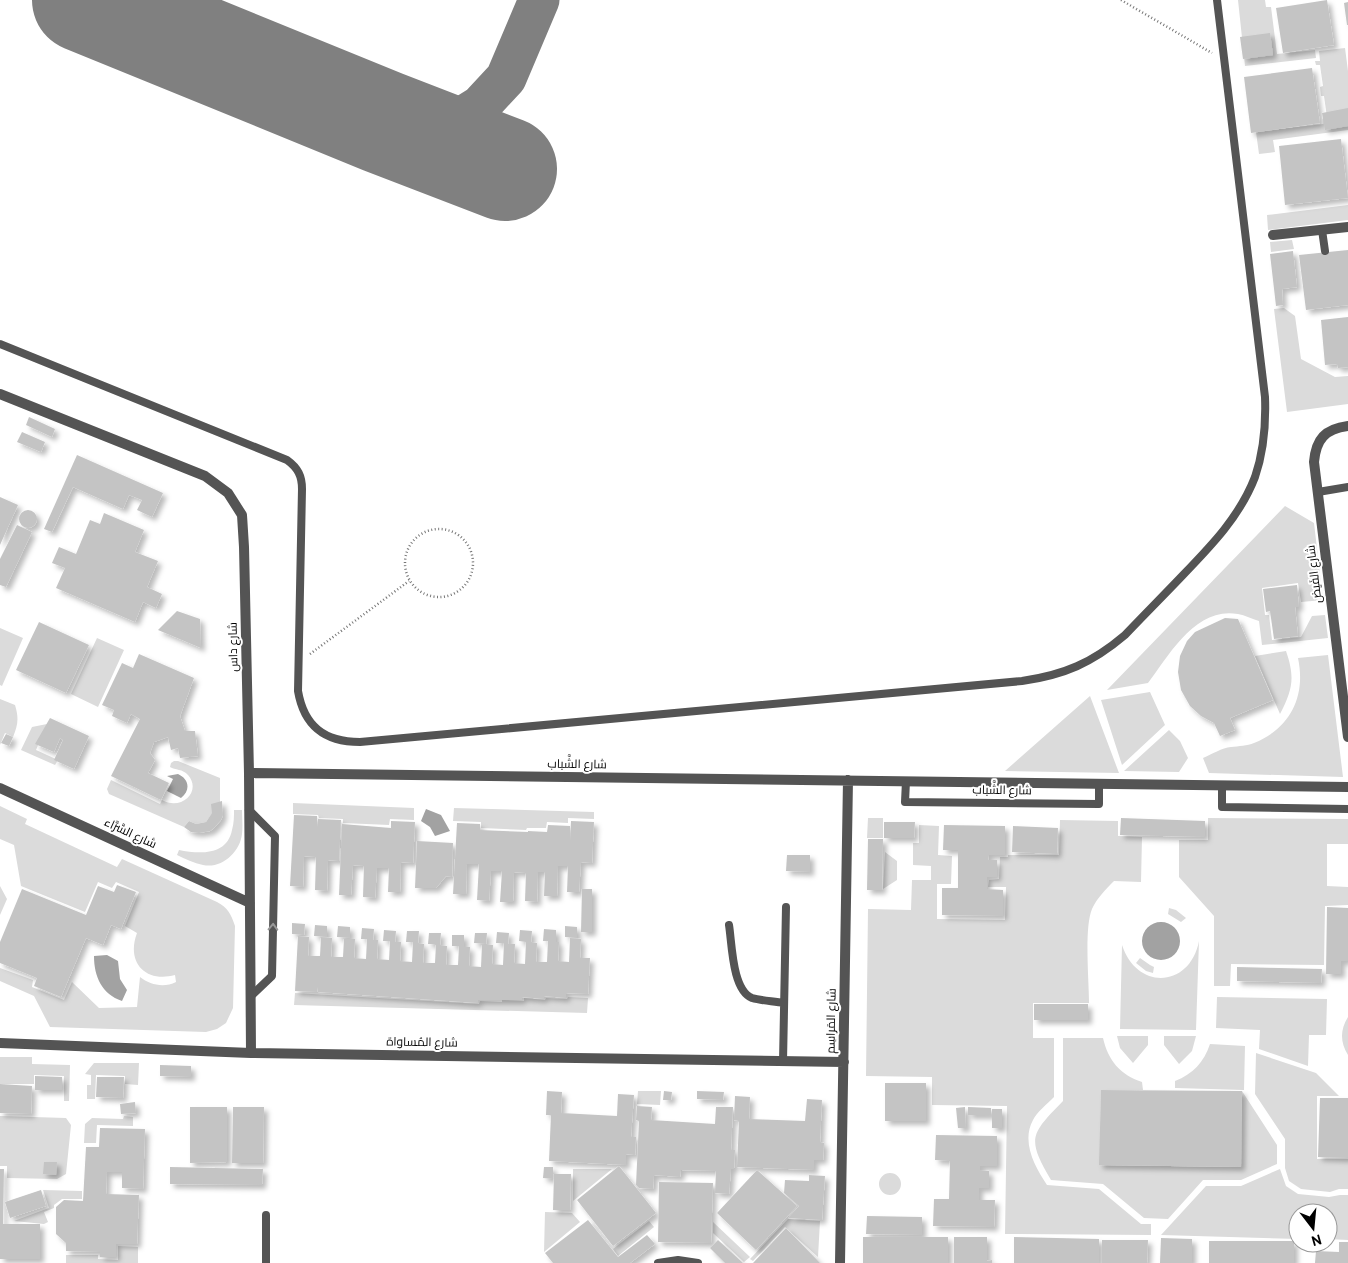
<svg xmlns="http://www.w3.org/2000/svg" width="1348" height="1263" font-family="Overpass,Cairo,sans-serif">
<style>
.green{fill:#dbdbdb}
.water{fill:#a2a2a2}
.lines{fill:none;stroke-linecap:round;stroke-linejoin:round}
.taxiway{stroke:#808080;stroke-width:41}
.runway{stroke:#808080;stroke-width:104}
.building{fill:#c4c4c4;filter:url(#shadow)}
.path{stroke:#767676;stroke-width:2.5;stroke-dasharray:1 2.5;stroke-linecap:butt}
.lane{stroke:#545454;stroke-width:8}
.street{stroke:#545454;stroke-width:10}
.oneway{stroke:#989898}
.labels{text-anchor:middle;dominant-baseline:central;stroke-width:4;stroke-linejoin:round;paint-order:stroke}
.street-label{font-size:12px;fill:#000;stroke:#fff}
</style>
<defs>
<filter id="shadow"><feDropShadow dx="4" dy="4" stdDeviation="2.5" flood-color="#0004"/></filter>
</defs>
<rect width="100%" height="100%" fill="#fff"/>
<path class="green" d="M1238 0H1265L1266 7H1271L1277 54 1315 50 1316 58 1245 66Z
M1345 48 1348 71V130L1273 140 1275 152 1259 154 1256 132 1323 124V118L1327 117 1324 96H1321L1320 87 1323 86 1320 65H1316L1315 61H1320L1319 51Z
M1348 205V220L1268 230 1267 215Z
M1292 240 1294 249 1271 252 1270 242Z
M1284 308 1295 316 1301 359 1335 377 1348 376V404L1287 412 1274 309Z
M1285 506 1314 523 1323 600 1301 602 1298 583 1262 588 1265 615H1269L1272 640 1301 637 1312 616 1325 615 1328 638 1262 645 1259 621C1252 619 1245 615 1238 614 1196 606 1169 655 1148 683L1107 690Z
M0 628 23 638 2 686 0 685Z
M97 638 124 650 98 707 71 694Z
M1286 651C1295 677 1293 689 1280 714L1255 656Z
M1328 655 1343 777 1209 773 1203 758C1212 754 1222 748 1231 747 1239 746 1247 746 1254 743 1291 728 1306 696 1298 658Z
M1150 692 1165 725 1122 765 1101 700Z
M1090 696 1119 773 1005 771Z
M0 699 15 705C19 718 18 725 13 737L5 733 0 745Z
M47 724 36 750 58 760 55 765 21 750 32 727Z
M1169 730 1180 741 1188 758 1179 772 1124 771Z
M174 761H178L220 778V802L206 822 196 824 189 821 184 827 109 794 107 789 111 780 160 804 162 800C182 811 202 791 188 775 183 769 175 770 170 767L171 763Z
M293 803 414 808V820L390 819 389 825 343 823V819L319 818 318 815 293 814Z
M0 806 27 819 25 824 117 867 122 859 217 902C228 908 231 914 235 926L233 1008 226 1023 217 1029 206 1032 50 1027 34 996 0 981V968L33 980 32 987 64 1000 72 982 99 1008 137 1007 140 977C150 985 164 988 176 982L175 975C145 983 126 962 137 933L125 926 139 892 116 882 112 888 98 882 85 912 21 886 14 845 0 839Z
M454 808 594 812V819L568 818V823L547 822 546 828H527L526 830 481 828V822L453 821Z
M234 810H242C242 817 243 826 242 834 240 852 222 869 203 865 194 863 185 859 177 855L179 850C199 854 227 856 232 830 234 823 234 816 234 810Z
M868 818H883V838H867Z
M1208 818 1348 819V844H1327V886L1348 887V905L1325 906 1324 965 1231 964 1230 986H1214V916L1179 877V840H1208Z
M1060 820 1118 821V836L1142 837 1141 882 1114 881C1106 889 1097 898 1092 909 1084 928 1089 980 1089 1003H1033V1038H1054V1097C1047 1104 1037 1112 1033 1120 1021 1142 1035 1167 1047 1185L1099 1189 1141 1224H1151V1235L1005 1234 1007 1106 932 1105V1077L866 1076 868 909 911 910 912 880H931V866L913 865V843H919V825L939 826 938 855 952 856 951 884H937V919L1005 920 1006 887H988L989 880 999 879 1000 857H1008V855H1059Z
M885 852 897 861V880L883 889Z
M0 886 7 899 0 915Z
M1169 908 1176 910 1186 918 1181 922 1168 914Z
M1199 941 1196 1030 1120 1029 1122 945C1137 991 1190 988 1199 941Z
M1140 958 1150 965 1154 967 1153 973 1146 971 1136 963Z
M295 993 479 1004 480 1001 502 1002V1000L524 1001V998L545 1000 546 998 567 999 568 997 588 998 587 1013 294 1005Z
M1217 997 1327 999 1326 1035H1309L1308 1066 1259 1049 1260 1030 1216 1028Z
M1348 1017V1055C1340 1042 1340 1030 1348 1017Z
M1117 1036H1148V1045L1133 1063 1120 1048Z
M1164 1036H1196L1192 1051 1179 1064 1164 1045Z
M1063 1038H1103C1108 1060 1120 1075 1142 1082L1143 1090H1101L1100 1165 1240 1167 1242 1091 1277 1145V1164L1241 1180H1203L1168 1219 1144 1218 1103 1184 1051 1180C1026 1138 1031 1134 1063 1101Z
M1210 1044 1245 1046 1244 1090 1175 1088V1081C1193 1074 1204 1062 1210 1044Z
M1256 1053 1316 1073 1339 1096H1317V1159H1348V1189H1339L1330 1192 1301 1189 1289 1181 1285 1168V1139L1255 1094Z
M0 1057H32V1064L70 1065 69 1101H64V1076L34 1075V1084H0Z
M94 1063H139L138 1085 125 1084V1076L96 1075 95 1099H87V1085H91V1075L85 1074Z
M638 1091H661L660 1105 637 1104Z
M0 1116 66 1118 71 1125 66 1174 57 1179 7 1178V1166H0Z
M124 1116 133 1117V1126L97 1125 96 1143H84L85 1124 92 1118 123 1119Z
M573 1169H612L573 1201Z
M1280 1169 1286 1186 1298 1194 1329 1197 1340 1195H1348V1240L1328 1239V1213H1298V1239L1161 1235 1206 1186H1241Z
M879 1184a11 11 0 1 1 22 0a11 11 0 1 1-22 0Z
M43 1190 82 1191V1199H62L54 1205V1208L44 1212 48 1222 44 1224 14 1221 49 1208Z
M545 1212 572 1213 580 1222 544 1252Z
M788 1219 820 1221 818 1257 785 1227 753 1261 750 1259Z
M649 1221 654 1227 618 1256 613 1249Z
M713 1222 750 1257 744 1262 713 1233Z
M118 1246 138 1247V1263H66V1255H98V1259L118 1260Z"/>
<path class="water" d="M178 774C189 779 191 790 181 798L167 791 173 779 167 776Z
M426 809 441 815 450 831 435 836 430 827 421 821Z
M1142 941a19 19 0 1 1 38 0a19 19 0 1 1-38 0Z
M107 955 118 961 120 979 127 990 122 1001C102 994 94 977 94 956Z"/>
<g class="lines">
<path class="taxiway" d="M383 122 424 125 447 122 464 116 480 106 506 78 539 0"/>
<path class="runway" d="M84 0 383 122 505 169"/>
</g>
<path class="building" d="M1327 0 1334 45 1283 53 1276 8Z
M1348 2V25H1347L1344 3Z
M1270 33 1273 55 1243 59 1240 37Z
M1312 68 1320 123 1251 133 1244 77Z
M1348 108V126L1325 130 1322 113Z
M1341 139 1348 198 1285 205 1279 146Z
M1348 250V305L1306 310 1299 255Z
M1293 251 1297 287 1282 289 1283 305 1276 306 1270 254Z
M1348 317V367L1338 368 1337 364 1325 365 1321 320Z
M29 417 55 429 52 437 26 425Z
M22 432 45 442 41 452 17 442Z
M77 455 163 493 152 517 137 510 142 500 129 495 123 509 73 487 52 532 44 529Z
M0 497 18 505 0 545Z
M19 519a9 9 0 1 1 18 0a9 9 0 1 1-18 0Z
M104 513 144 530 135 552 158 561 147 587 162 594 156 608 143 602 135 622 56 588 65 568 52 563 59 547 76 554 90 520 100 524Z
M17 525 32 532 6 587 0 585V559Z
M1297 585 1299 607H1295L1298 636 1274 639 1270 611 1266 612 1263 589Z
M177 611 200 619 201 648 158 630Z
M1225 618 1238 619 1273 700 1230 718 1235 730 1220 736 1214 723 1201 716 1190 706 1181 690 1178 672 1180 656 1187 641 1195 632Z
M39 622 89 645 66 693 16 670Z
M139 654 194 678 180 716 185 731H195L198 756 180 758 178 748 171 750 168 737 154 742 150 753 155 760 148 773 169 783 161 800 111 776 140 719 131 714 127 723 112 716 114 710 102 705 122 663 133 668Z
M50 718 89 736 74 769 54 760 63 740 60 738 54 752 35 744Z
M6 734 13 737 9 746 1 743Z
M222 801 223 815 221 820 214 828 210 831 199 833 191 832 184 827 189 821 196 824 206 822 212 813 211 804Z
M294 815 317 816V827L318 819 341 820 339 861 328 860 327 891 315 890 316 857 304 856 303 887 290 886Z
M1121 818 1205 821V837L1120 835Z
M391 821 415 822 413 863 401 862 400 892H388L389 868H377L375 898 363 897 365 833 364 866 353 865 351 895H339L342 824 391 828Z
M571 821 594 822 592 863 581 862 579 892H567L568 866H558L557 896H544L545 872H538L537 902 525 901 526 873 514 872 513 902H500L502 871H491L489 901 477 900 479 864H467L466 894H453L457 823 480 824V830L528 832V831L547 832 548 825 570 826V841Z
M884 822H915L914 838H884Z
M944 825 1005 826V855H989L988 860H997V877H987V889L1003 890V916L942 915V888H958V850H943Z
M1013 826 1058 828 1057 854 1012 852Z
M868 839H883L882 890H867Z
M417 841 453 843 452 877 446 876 436 888H415Z
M787 855H810V872L786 871Z
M117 885 136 892 121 929 111 925 103 945 86 938 61 997 34 986 37 978 0 963V942L22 889 86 915 98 886 114 892Z
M582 889H592V932H581Z
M1327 907 1348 908V961H1341V974H1326Z
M292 923 305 924 304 935 292 934Z
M315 925 327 926V937L314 936Z
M338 926 350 927V938L337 937Z
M565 926 577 927V938L565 937Z
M362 928 374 929 373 940H378L377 959 389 960 390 941H383L384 930 396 931 395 942H401L400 961 412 962 413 942H406L407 931H419L418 943 424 944 423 963H435L436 944H428L429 933H441L440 945 447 946 446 965H458L459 946H452V935H464V947H470L469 966 481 967 482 945H493L492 964 503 965 504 943H496L497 932 509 933 508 944H515L514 963 525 964 526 942 519 941 520 930 532 931 531 942 537 943 536 962H547L548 941H543L544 929 556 930V942H559L558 961 569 962 570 938 581 939 580 958H590L588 994 566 993V998L544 996V999L522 997V1000H478V1003L318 992V987L317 992 295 991 298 936 309 937 308 956H320L321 937 332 938 331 957H343L344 939H355L354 958 366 959 367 939H361Z
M475 933H487L486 944 474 943Z
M1237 967 1322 969 1321 983 1237 981Z
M1034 1004H1088V1020H1034Z
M160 1065 191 1066V1077L160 1076Z
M35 1076 62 1077V1090H35Z
M97 1077H124L123 1098 96 1097Z
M885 1083H926V1121H885Z
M0 1084 32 1086 31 1114 0 1113Z
M1101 1090 1242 1091 1241 1167 1099 1165Z
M547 1091 562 1092 561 1113 617 1116 618 1094 634 1095 631 1137H636L635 1155 626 1154V1165L549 1161 551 1115H546Z
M664 1091 672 1092 671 1100H663Z
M697 1091 724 1092 723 1100 697 1099Z
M735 1096 750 1097 749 1119 805 1121 807 1099 822 1100 820 1142 824 1143 823 1160H814V1170L737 1167 739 1121 734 1120Z
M1320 1098H1348V1158L1318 1157Z
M135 1102 136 1113 121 1114 120 1104Z
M637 1106 652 1107 651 1120 715 1124 716 1107H733L731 1150H735L734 1169H731L729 1194 715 1193 716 1171 681 1170 680 1177 654 1175 653 1189 639 1188 636 1185 639 1121 636 1120Z
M190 1107H227V1162L190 1163Z
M233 1107H264L263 1163H232Z
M965 1107 966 1128H958L956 1108Z
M968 1107 991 1108V1115H968Z
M992 1109H1002V1128H992Z
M100 1128 145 1129 143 1189 122 1188V1172H107L106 1194 139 1195 137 1244H116V1257H100V1252L66 1251V1243L56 1234V1207L64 1200 83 1201 86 1147H99Z
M936 1135 997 1136V1166H980V1170L989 1171V1188H979V1200H995L994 1227 933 1226 934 1199H949L950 1161 935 1160Z
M44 1162H57L56 1175 43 1174Z
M619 1166 656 1213 613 1246 577 1200Z
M170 1167 263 1169 262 1185 170 1184Z
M544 1167H553V1179L543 1178Z
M0 1169H4L3 1224H40V1259H0Z
M757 1170 797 1206 756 1250 717 1213Z
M554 1174H571L570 1210H553Z
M809 1175 825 1176 822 1220 788 1218 799 1206 784 1193 785 1180 809 1181Z
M659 1182 713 1183 711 1243 658 1242Z
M41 1190 46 1206 10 1218 5 1202Z
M867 1216 922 1217V1235L866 1234Z
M588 1220 618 1257 647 1235 655 1244 630 1263H553L545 1253Z
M786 1228 820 1263H753Z
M863 1237H948V1263H863Z
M954 1237H987V1261L992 1260V1263H954Z
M1014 1237 1099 1239V1263H1014Z
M1161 1238 1192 1239V1263H1160Z
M718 1240 743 1263H725L710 1248Z
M1102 1240H1148L1147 1263H1102Z
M1209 1241H1294V1263H1209Z
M1339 1242H1348V1263H1315L1316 1251 1339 1252Z"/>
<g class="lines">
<path class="path" d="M1121 0 1212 53
M405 563a34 34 0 1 1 68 0a34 34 0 1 1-68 0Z
M310 654 409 581"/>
<path class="lane" d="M1322 230 1325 251
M0 344 287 460C298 468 302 476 302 489L298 691C304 726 324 742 360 742L1022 681C1064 675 1092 663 1125 635 1144 615 1164 595 1183 575 1212 545 1240 516 1255 477 1264 451 1266 424 1265 397L1217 0
M1318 492 1348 487
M906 781 905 802 1099 804V784
M1222 786V807L1348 809
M249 810 275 836 272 976 251 996
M729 925C732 943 732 990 752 998 762 1001 774 1001 784 1003
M783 1062 786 907
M266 1263V1215
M658 1263 678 1260 698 1263"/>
<path class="street" d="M1273 235 1348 227
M0 394 205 476 228 493 242 515 244 547 249 773 251 1053
M1348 426C1325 429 1316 439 1314 462L1348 737
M249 773 1348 787
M0 788 250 903
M0 1043 251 1053 844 1062
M840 1263 848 780"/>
</g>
<defs><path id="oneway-chevron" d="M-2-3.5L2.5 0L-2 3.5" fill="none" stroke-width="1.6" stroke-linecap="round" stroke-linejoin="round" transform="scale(1.25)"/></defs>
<use class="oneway" href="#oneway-chevron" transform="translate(273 927) rotate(-88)"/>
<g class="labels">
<g class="street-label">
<text transform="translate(1315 574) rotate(-97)">شارع الفَيض</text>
<text transform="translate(234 647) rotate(-91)">شارع داس</text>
<text transform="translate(577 765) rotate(1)">شارع الشَّباب</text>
<text transform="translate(1002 791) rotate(1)">شارع الشَّباب</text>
<text transform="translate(130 834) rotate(25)">شارع السَّرَّاء</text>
<text transform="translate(832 1021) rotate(-89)">شارع المَراسِم</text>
<text transform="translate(422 1043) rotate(1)">شارع المُساواة</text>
</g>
</g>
<g transform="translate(1313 1228) rotate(164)"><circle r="24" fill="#ffffff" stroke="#999999"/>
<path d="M0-4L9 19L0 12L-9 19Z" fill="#000000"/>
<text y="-8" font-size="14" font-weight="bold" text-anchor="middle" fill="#000000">N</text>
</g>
</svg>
